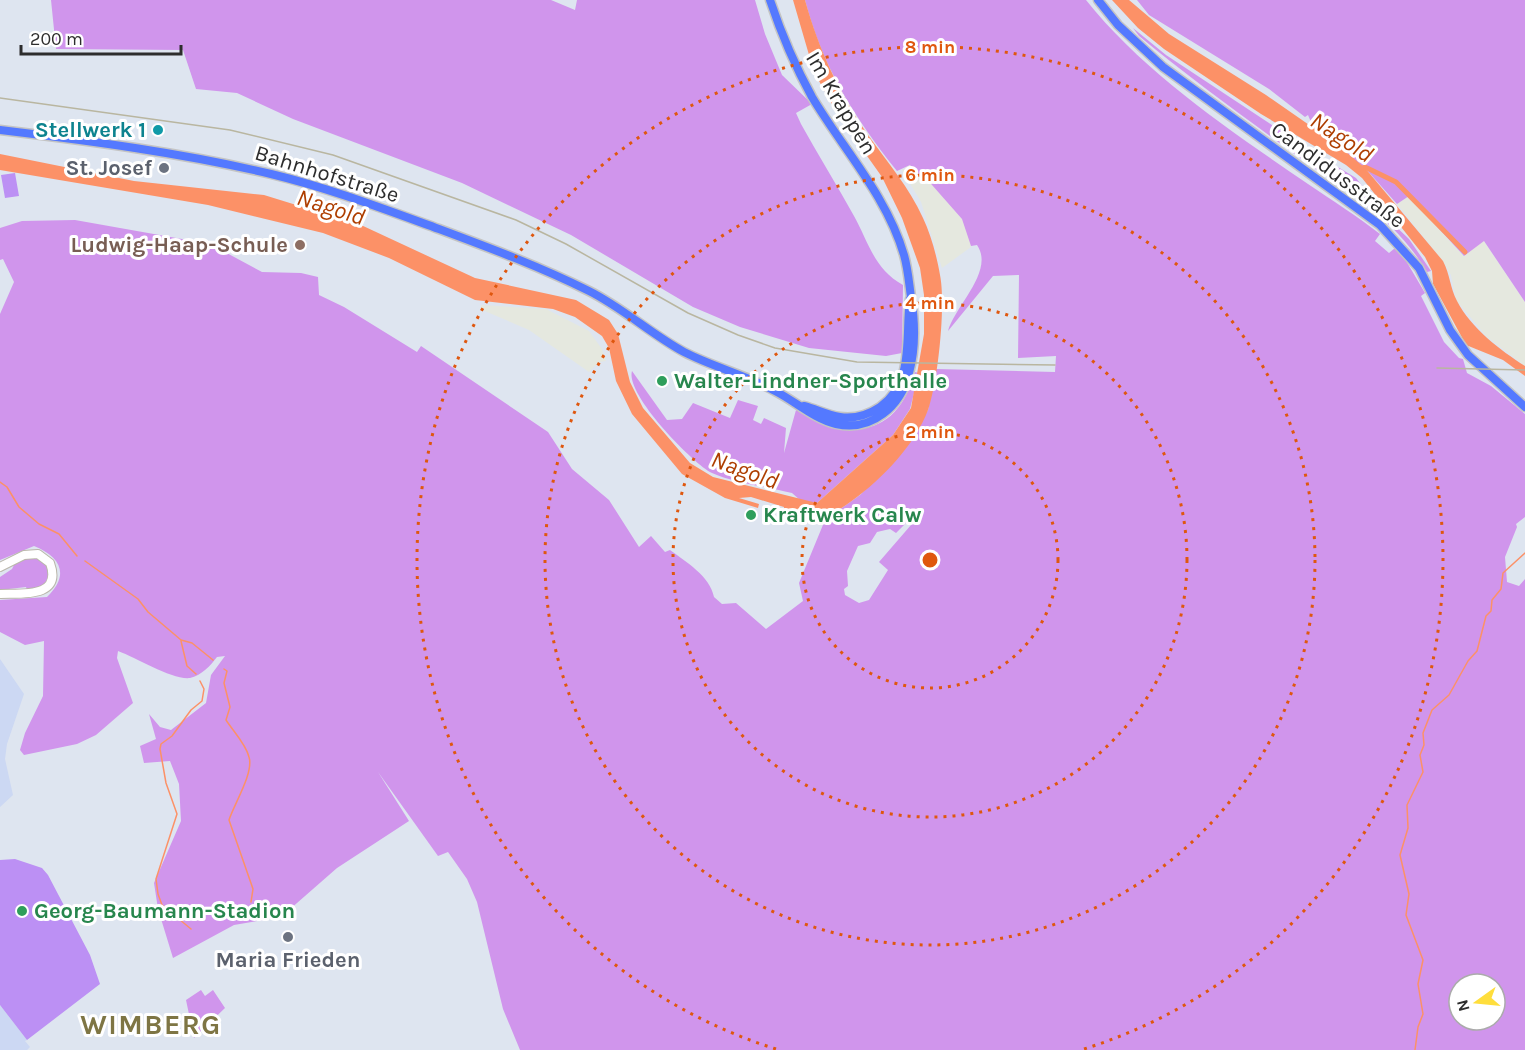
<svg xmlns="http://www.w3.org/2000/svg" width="1525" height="1050" font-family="Karla,sans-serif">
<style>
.industrial{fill:#e5e8df}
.education{fill:#ccd8f3}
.green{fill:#d095ec;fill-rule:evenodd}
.pitch{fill:#bc90f4}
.water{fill:#fc9167}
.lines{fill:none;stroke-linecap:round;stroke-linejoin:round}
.stream{stroke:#fc9167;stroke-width:1.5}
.canal{stroke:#fc9167;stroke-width:5}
.secondary-casing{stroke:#bab7ab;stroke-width:10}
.primary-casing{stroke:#c4c4c4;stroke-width:11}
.secondary{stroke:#fff;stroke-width:8}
.primary{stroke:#5479ff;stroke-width:8}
.rail{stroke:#b9b6a0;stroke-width:1.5}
.ring{fill:none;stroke:#df570e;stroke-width:3;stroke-dasharray:3 6}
.culture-dot{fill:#0f9aa8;stroke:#fff;stroke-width:2}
.worship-dot{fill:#6b7280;stroke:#fff;stroke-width:2}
.education-dot{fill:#8d6e63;stroke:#fff;stroke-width:2}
.leisure-dot{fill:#2e9e5b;stroke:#fff;stroke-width:2}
.labels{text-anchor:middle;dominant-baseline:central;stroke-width:6;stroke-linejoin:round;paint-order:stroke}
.street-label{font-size:22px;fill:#2d2d2d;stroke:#fff}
.culture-label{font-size:22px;font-weight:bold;fill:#0d838f;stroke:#fff;text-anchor:end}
.worship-label{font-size:22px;font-weight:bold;fill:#5b616d;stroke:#fff;text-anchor:end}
.education-label{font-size:22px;font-weight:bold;fill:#785e54;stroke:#fff;text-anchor:end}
.leisure-label{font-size:22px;font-weight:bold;fill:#27864d;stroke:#fff;text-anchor:start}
.water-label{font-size:24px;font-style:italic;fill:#ae3e00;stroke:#fff}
.district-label{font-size:28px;font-weight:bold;letter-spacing:1.5px;fill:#7e7544;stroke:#fff}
.centre{fill:#df570e;stroke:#fff;stroke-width:3}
.ring-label{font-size:18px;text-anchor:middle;font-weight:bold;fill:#df570e;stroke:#fff;stroke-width:6;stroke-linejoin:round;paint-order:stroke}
</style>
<rect width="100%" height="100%" fill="#dee5f0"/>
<path class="industrial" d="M910 165 923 178 925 176 962 219 968 233 971 247 942 268 921 202 902 170Z
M1409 196 1464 256 1483 240 1525 302V366L1487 337 1456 300 1451 275 1443 261 1397 204Z
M481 305 546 309 589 331 602 349 606 361 599 362 589 372 529 330 480 309Z"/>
<path class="education" d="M0 659 24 694 7 744 5 759 13 795 0 807Z
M0 1005 27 1040 25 1041 30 1047 27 1050H0Z"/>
<path class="green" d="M51 0H551L575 10 577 0H755L765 34 782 75 812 104 796 113 801 124C818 155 837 185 854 216 869 243 874 269 903 285L902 353 886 356 809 348 740 327 693 307 571 235 462 183 293 119 237 93 196 89 183 50 56 49Z
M805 0H1086C1143 72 1232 132 1308 184 1333 201 1357 216 1380 234L1375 241 1389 253 1395 248 1405 259 1425 293 1421 296 1444 342 1459 358 1463 359 1467 373 1491 386 1525 414V517L1516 524 1517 527 1505 557 1507 582 1519 586 1525 579V1050H520L503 1009 477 902 467 879 448 852 438 856 378 772 409 821 337 868 281 917 234 925 173 958 158 909 154 883 181 821 179 784 170 761 144 763 140 746 156 739 149 714 160 727 171 730 206 703 211 675 225 656 217 657C211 665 201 676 190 678 172 680 137 658 118 651L117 658 133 703 96 735 77 744 24 755 20 750 25 733 43 696 44 641 25 645 0 632V600L47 597C70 575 61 557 34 546L0 560V314L14 282 3 259 0 260V228L22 221 75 220 210 244 262 272 301 273 318 277 319 295 344 307 417 352 421 346 548 432 572 469 609 500 639 547 651 536 665 552 670 550C686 562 710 576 714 597L722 604 736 603 766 629 803 601 799 583 825 520 860 495 905 449 928 410 936 369 1055 372 1056 356 1018 358 1019 275 993 276 948 331C955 306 995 271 977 245L971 246 962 219 925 177 923 178 910 165 897 171C854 117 823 68 805 0ZM908 521 911 525 879 562 888 570 869 600 859 603 845 595 844 589 848 586 847 571 858 546 870 543 877 532 890 529 896 533ZM1459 984H1495V1020H1459Z
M1137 0H1525V302L1484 241 1464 256 1409 196 1397 204 1365 168 1313 127 1308 115 1305 117 1269 89 1149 15Z
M1133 28 1166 55 1293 139 1308 154 1328 161 1356 178 1388 219 1409 239 1431 271 1427 272C1396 220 1354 197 1307 163 1250 121 1193 81 1139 36Z
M632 371 667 420 682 419 693 403 730 418 738 400 758 406 753 420 761 424 764 418 786 428 784 453 796 410C849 440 896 439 915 372L919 373 910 409 893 435 817 503 800 500 792 493C768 487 734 483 712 473 692 463 625 394 632 371Z
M31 557 42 560 49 570C48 585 41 589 27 590L26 587 0 590V577L12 569 15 563Z
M201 990 205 996 213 990 225 1008 194 1038 186 1000Z"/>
<path class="pitch" d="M15 173 19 196 5 198 1 175Z
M15 859 42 868 48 875 90 955 100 984 27 1040 0 1005V860Z"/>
<path class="water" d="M793 0H805C819 50 839 93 868 135 888 163 909 187 923 218 931 235 937 257 940 275 946 304 938 381 928 410 915 445 882 479 853 500 832 515 814 528 787 520V518L777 515 784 511V507L751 497 739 498 759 504 758 508 725 498 682 474 632 414 616 381 609 348 602 336 575 317 553 309 475 300 389 258 323 233 208 205 0 170V154L134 181 264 195 361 225 475 278 576 300 609 320 618 334 630 382 643 408 690 463 713 477 817 503 893 435 911 408 924 334V295L920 268 902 218 882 177 838 115 814 72Z
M1112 0H1129L1169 34 1266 95 1338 145 1365 168 1443 261C1450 274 1450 288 1457 301 1471 328 1500 350 1525 366V376L1503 360 1466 345 1433 284 1432 271 1425 257 1362 178 1346 165 1261 114 1164 49 1138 28Z"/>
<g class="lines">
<path class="stream" d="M0 482 7 487 19 507 39 524 59 534 77 556
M85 561 138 599 148 612 181 640 192 643 213 660
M181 641 187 666 196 674
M224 669 227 671 224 683 230 707 226 720C233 731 246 744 249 757 254 773 234 804 229 820L253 889 251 902
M191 929 162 905 158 894 156 879 177 814 166 783 160 749 161 744 172 736 191 710 202 701 204 689 200 681
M1415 1050 1418 1027 1423 1014 1418 984 1423 960 1406 915 1409 894 1400 855 1408 828 1407 805 1423 772 1420 755 1424 745 1423 733 1432 710 1449 695 1468 661 1477 651 1486 616 1491 611 1492 600 1501 589 1503 573 1525 553"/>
<path class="canal" d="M1359 169 1365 167 1396 182 1465 252"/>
<defs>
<path id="secondary" d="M0 567 24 555 38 554 50 563C63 599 20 593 0 594"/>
<path id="primary" d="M1098 0 1118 25 1163 67 1380 225 1419 268 1450 330 1468 355 1525 407
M0 130C91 141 183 153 271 174 329 188 384 209 439 229 490 248 541 267 589 291 623 308 651 334 684 352 713 367 746 375 775 391 795 401 814 419 836 424 872 432 901 406 909 373 916 348 915 322 911 297 909 283 908 269 904 255 887 196 843 149 812 97 795 66 781 33 770 0
M804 406C816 409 827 415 840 417 854 419 868 415 880 407 915 383 905 336 910 299"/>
</defs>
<use href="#secondary" class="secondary-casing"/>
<use href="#primary" class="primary-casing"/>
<use href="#secondary" class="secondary"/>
<use href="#primary" class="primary"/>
<path class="rail" d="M0 98 230 130 333 155 516 220 566 244 688 313 738 335 775 348 857 362 1055 365
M1437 368 1525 370"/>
</g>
<g class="ring">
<circle cx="930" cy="560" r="128"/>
<circle cx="930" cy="560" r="257"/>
<circle cx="930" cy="560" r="385"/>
<path d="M776 1049A513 513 0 1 1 1084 1049"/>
</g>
<circle class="culture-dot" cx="158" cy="130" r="6"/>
<g class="worship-dot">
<circle cx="164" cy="168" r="6"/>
<circle cx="288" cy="937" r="6"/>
</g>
<circle class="education-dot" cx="300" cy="245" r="6"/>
<g class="leisure-dot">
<circle cx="662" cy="381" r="6"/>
<circle cx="751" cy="515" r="6"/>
<circle cx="22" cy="911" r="6"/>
</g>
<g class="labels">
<g class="street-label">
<text transform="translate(841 103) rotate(59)">Im Krappen</text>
<text transform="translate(327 174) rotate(17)">Bahnhofstraße</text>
<text transform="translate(1338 175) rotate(37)">Candidusstraße</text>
</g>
<g class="culture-label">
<text x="146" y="130">Stellwerk 1</text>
</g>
<g class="worship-label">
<text x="152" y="168">St. Josef</text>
<text x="288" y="960" text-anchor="middle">Maria Frieden</text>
</g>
<g class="education-label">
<text x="288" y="245">Ludwig-Haap-Schule</text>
</g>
<g class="leisure-label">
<text x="674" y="381">Walter-Lindner-Sporthalle</text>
<text x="763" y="515">Kraftwerk Calw</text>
<text x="34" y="911">Georg-Baumann-Stadion</text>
</g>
<g class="water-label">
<text transform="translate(1342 137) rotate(34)">Nagold</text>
<text transform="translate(331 207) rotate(18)">Nagold</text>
<text transform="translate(745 470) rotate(20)">Nagold</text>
</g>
<g class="district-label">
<text x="151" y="1024">WIMBERG</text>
</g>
</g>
<circle cx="930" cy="560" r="9" class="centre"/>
<g class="ring-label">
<text x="930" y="53">8 min</text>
<text x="930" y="181">6 min</text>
<text x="930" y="309">4 min</text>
<text x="930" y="438">2 min</text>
</g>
<g transform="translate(1477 1002) rotate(255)"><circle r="28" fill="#ffffff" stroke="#ababab" stroke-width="1.5"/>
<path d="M0-4.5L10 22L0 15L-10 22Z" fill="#ffde3c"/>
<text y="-9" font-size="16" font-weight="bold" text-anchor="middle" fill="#2d2d2d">N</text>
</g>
<path d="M21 45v9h160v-9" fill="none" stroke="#2d2d2d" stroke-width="3"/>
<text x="30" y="45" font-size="18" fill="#2d2d2d" stroke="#ffffff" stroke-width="4.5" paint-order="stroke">200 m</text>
</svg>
